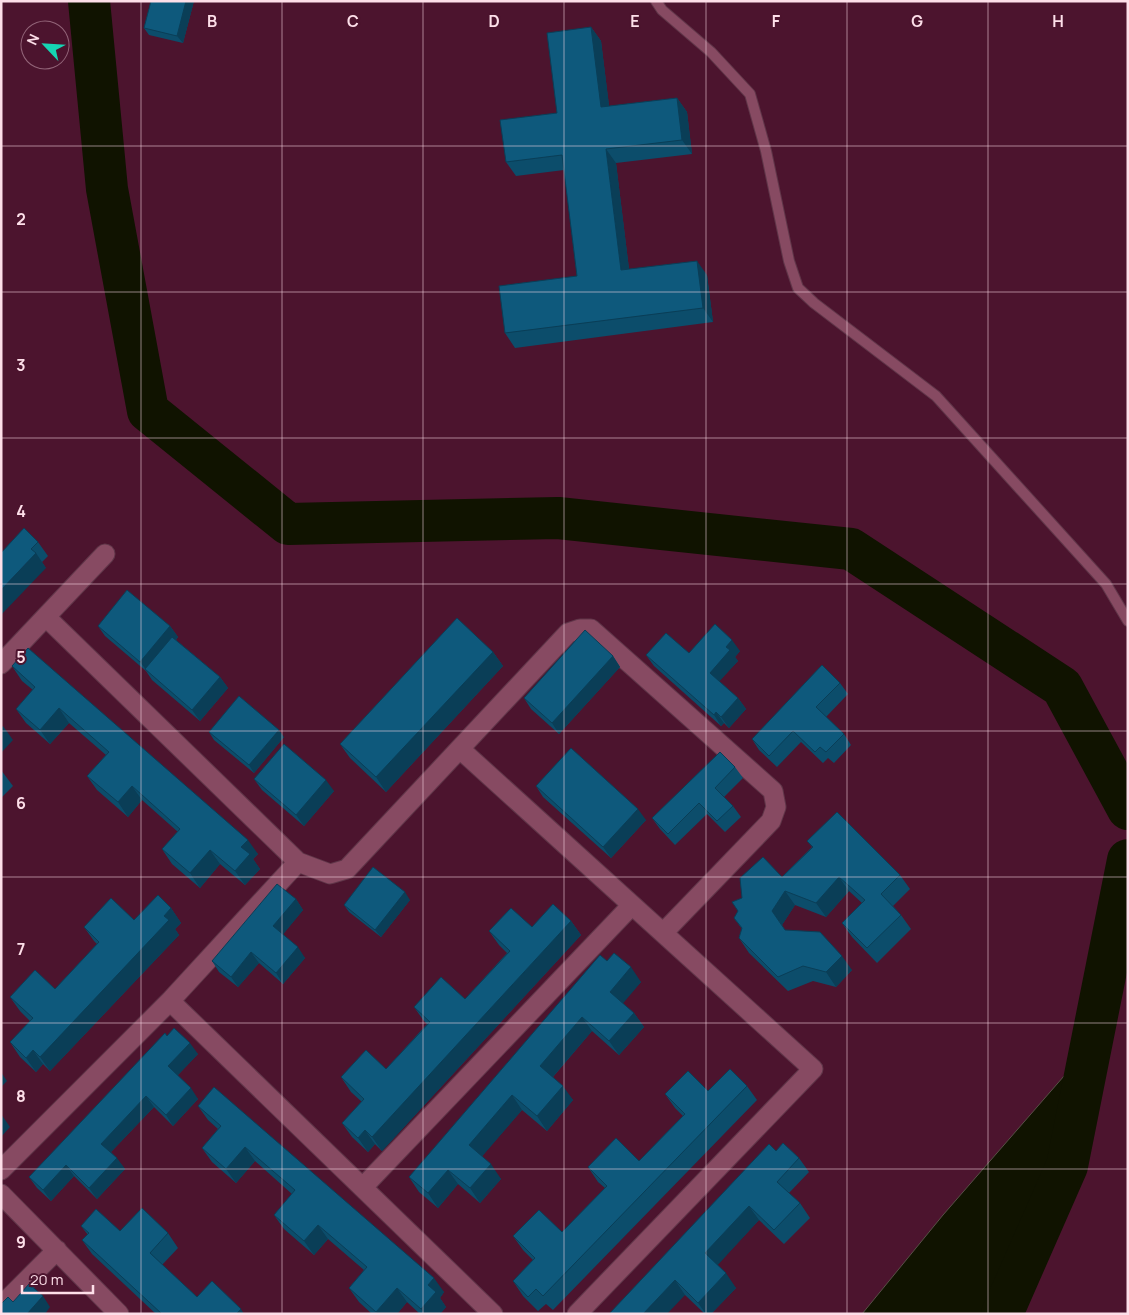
<svg xmlns="http://www.w3.org/2000/svg" width="1129" height="1315" font-family="Manrope,sans-serif">
<style>
.water{fill:#101300;stroke:#575046}
.lines{fill:none;stroke-linecap:round;stroke-linejoin:round}
.river{stroke:#101300;stroke-width:42}
.lane-casing{stroke:#603649;stroke-width:12}
.street-casing{stroke:#603649;stroke-width:21}
.lane{stroke:#874a62;stroke-width:10}
.street{stroke:#874a62;stroke-width:19}
.wall{fill:#0c4d6b}
.shaded-wall{fill:#0a3e57}
.building{fill:#0e597c;stroke:#0a3e57}
.grid{fill:none;stroke:#fddfe9;stroke-width:1;stroke-opacity:0.55}
.grid-label{font-size:16px;text-anchor:middle;font-weight:bold;fill:#fddfe9;stroke:#4c142e;stroke-width:4;stroke-linejoin:round;paint-order:stroke}
</style>
<rect width="100%" height="100%" fill="#4c142e"/>
<path class="water" d="M1091 1045 1021 1314H862L943 1215Z"/>
<g class="lines">
<path class="river" d="M89 1 107 189 148 411 288 524 558 518 851 549 1062 687 1128 809
M1002 1314 1067 1166 1128 860"/>
<defs>
<path id="lane" d="M656 1 662 10 711 52 750 94 766 151 789 261 798 288 814 303 936 396 1106 584 1128 621"/>
<path id="street" d="M46 617 298 862 330 874 347 869 568 633 580 629H591L773 791 776 807 771 821 663 933
M1 664 105 554
M460 749 813 1069 577 1314
M170 1001 493 1314
M1 1170 170 1001 298 862
M363 1187 632 905
M1 1194 119 1314
M1 1306 57 1250"/>
</defs>
<use href="#lane" class="lane-casing"/>
<use href="#street" class="street-casing"/>
<use href="#lane" class="lane"/>
<use href="#street" class="street"/>
</g>
<path class="wall" d="M151 1H194L183 43 149 35 144 28Z
M591 27 601 41 609 106 677 98 687 112 692 154 616 163 629 269 707 275 713 322 515 348 505 333 577 276 564 170 516 176 506 162 557 113Z
M38 542 48 556 42 562 46 568 1 553Z
M98 626H170L178 637 176 640 220 677 228 688 200 721 152 680 146 671 105 636Z
M740 651 735 657 738 661 719 681 738 698 746 709 729 728 724 723 721 726 654 666 646 655Z
M493 652 503 666 386 792 350 758 340 744Z
M613 656 620 667 559 734 531 709 524 698Z
M12 666 258 854 253 859 260 869 245 885 220 864 200 888 172 864 162 849 178 832 142 800 128 817 97 790 87 776 106 755 69 723 50 744 26 723 16 709 33 690 22 681Z
M840 683 848 694 826 717 844 734 851 745 834 763 828 758 823 763 801 742 777 767 759 750 752 739Z
M209 732 284 737 254 773 214 740Z
M735 767 743 778 724 797 733 806 741 817 725 832 707 814 675 845 660 829 652 818Z
M1 770 13 786 1 798Z
M254 779 334 791 304 826 262 790Z
M536 786 646 820 611 858 543 797Z
M807 841 900 875 910 889 893 906 901 915 911 929 877 963 852 937 842 923 862 903 849 891 826 917 795 905 782 925 785 930 852 970 836 987 813 981 788 991 749 953 739 938 742 929 734 918 738 911 742 898 782 877 812 847Z
M296 899 303 910 283 934 305 958 283 984 259 963 238 987 219 972 212 961Z
M410 900 381 937 349 912 344 905Z
M171 908 181 923 175 929 179 935 50 1071 43 1064 36 1072 20 1057 10 1042 30 1021 20 1011 10 997 55 989 97 944 94 941 84 927 134 920Z
M571 921 581 935 382 1151 375 1144 368 1152 352 1137 342 1123 362 1102 351 1092 341 1077 386 1069 427 1024 424 1021 414 1007 465 999 507 953 499 945 489 931 532 927Z
M607 961 641 982 622 1003 634 1013 644 1027 619 1055 592 1031 553 1077 573 1100 547 1131 522 1110 482 1156 501 1179 480 1203 458 1184 438 1208 419 1192 409 1177Z
M167 1036 198 1054 177 1076 198 1099 173 1126 154 1107 111 1152 125 1169 97 1199 74 1176 51 1201 37 1188 29 1177Z
M747 1086 757 1100 553 1310 546 1304 538 1311 523 1296 513 1281 533 1260 523 1250 513 1236 562 1232 605 1188 598 1182 588 1167 639 1161 683 1116 675 1108 665 1094 708 1091Z
M198 1106 444 1292 440 1298 446 1307 440 1314H420L407 1302 397 1314H372L359 1302 349 1288 364 1270 328 1239 314 1255 284 1229 274 1215 292 1194 255 1161 236 1183 212 1162 202 1148 218 1129 208 1120Z
M776 1151 799 1158 809 1172 789 1193 800 1203 810 1218 784 1244 759 1220 717 1265 736 1288 711 1314H705L685 1295 609 1314Z
M81 1226 120 1231 168 1233 178 1248 162 1265 197 1297 244 1314H156L92 1254 82 1240 88 1235Z"/>
<path class="shaded-wall" d="M186 1H194L183 43 177 36Z
M591 27 601 41 611 121 601 107Z
M677 98 687 112 692 154 682 140Z
M606 149 616 163 631 285 621 270Z
M697 261 707 275 713 322 703 308Z
M36 553 46 568 1 615V590Z
M170 626 178 637 148 672 140 662Z
M732 640 740 651 735 657 738 661 717 684 710 673 726 647Z
M493 652 503 666 386 792 376 777Z
M613 656 620 667 559 734 552 723Z
M220 677 228 688 200 721 192 710Z
M738 698 746 709 729 728 721 717Z
M59 708 69 723 50 744 40 730Z
M716 712 724 723 721 726 714 715Z
M3 726 13 740 1 753V728Z
M279 730 284 737 254 773 249 765Z
M326 780 334 791 304 826 296 815Z
M132 786 142 800 128 817 118 802Z
M638 809 646 820 611 858 603 847Z
M248 840 258 854 253 859 260 869 245 885 235 871 241 847Z
M210 850 220 864 200 888 190 873Z
M839 877 849 891 826 917 816 903Z
M785 891 795 905 782 925 772 911Z
M405 892 410 900 381 937 375 930Z
M296 899 303 910 281 937 273 926Z
M171 908 181 923 175 929 179 935 50 1071 40 1057Z
M571 921 581 935 382 1151 372 1137Z
M298 947 305 958 283 984 276 973Z
M251 952 259 963 238 987 231 977Z
M842 956 852 970 836 987 826 972Z
M631 967 641 982 620 1007 610 992Z
M634 1013 644 1027 619 1055 609 1041Z
M582 1017 592 1031 550 1080 540 1066Z
M190 1043 198 1054 176 1077 168 1066Z
M33 1050 43 1064 36 1072 26 1058Z
M1 1072 7 1081 1 1087Z
M563 1086 573 1100 547 1131 537 1116Z
M191 1088 198 1099 173 1126 166 1115Z
M512 1095 522 1110 479 1160 469 1145Z
M146 1096 154 1107 109 1154 101 1144Z
M1 1114 10 1127 1 1137Z
M365 1130 375 1144 368 1152 358 1138Z
M245 1147 255 1161 236 1183 226 1169Z
M117 1158 125 1169 97 1199 89 1188Z
M491 1164 501 1179 480 1203 470 1188Z
M66 1165 74 1176 51 1201 43 1190Z
M448 1170 458 1184 438 1208 428 1193Z
M749 1206 759 1220 715 1268 705 1253Z
M318 1225 328 1239 314 1255 304 1241Z
M726 1273 736 1288 711 1314H706L698 1303Z
M434 1278 444 1292 440 1298 446 1307 440 1314H424L421 1309 428 1285Z
M675 1280 685 1295 667 1314H643Z
M397 1288 407 1302 397 1314H378L376 1312Z
M43 1296 50 1307 45 1314H27Z
M241 1309 244 1314H236Z"/>
<path class="building" d="M151 1H186L177 36 144 28Z
M591 27 601 107 677 98 682 140 606 149 621 270 697 261 703 308 505 333 499 286 577 276 562 155 506 162 500 120 557 113 547 33Z
M24 528 38 542 31 549 36 553 1 590V553Z
M127 590 170 626 140 662 98 626Z
M457 618 493 652 376 777 340 744Z
M715 624 732 640 726 647 730 650 710 673 738 698 721 717 716 712 714 715 646 655 666 633 689 653Z
M585 630 613 656 552 723 524 698Z
M172 637 220 677 192 710 145 669Z
M28 648 248 840 241 847 250 854 235 871 210 850 190 873 162 849 180 829 132 786 118 802 87 776 109 752 59 708 40 730 16 709 35 687 12 666Z
M822 665 840 683 816 707 844 734 826 752 820 747 815 752 793 731 769 756 752 739Z
M239 696 279 730 249 765 209 732Z
M284 744 326 780 296 815 254 779Z
M571 748 638 809 603 847 536 786Z
M720 752 735 767 715 788 733 806 717 821 699 803 668 834 652 818Z
M837 812 900 875 881 894 901 915 867 948 842 923 865 900 839 877 816 903 785 891 772 911 785 930 820 932 842 956 826 972 803 966 778 977 739 938 742 928 734 918 738 911 732 902 742 898 740 878 763 857 782 877 813 847 807 841Z
M373 867 405 892 375 930 344 905Z
M277 884 296 899 273 926 298 947 276 973 251 952 231 977 212 961Z
M158 895 171 908 164 916 169 920 40 1057 33 1050 26 1058 10 1042 33 1018 10 997 35 970 55 989 99 942 84 927 111 898 134 920Z
M553 904 571 921 372 1137 365 1130 358 1138 342 1123 364 1099 341 1077 366 1050 386 1069 430 1022 414 1007 441 977 465 999 510 951 489 931 511 908 532 927Z
M614 953 631 967 610 992 634 1013 609 1041 582 1017 540 1066 563 1086 537 1116 512 1095 469 1145 491 1164 470 1188 448 1170 428 1193 409 1177 600 955 607 961Z
M174 1028 190 1043 168 1066 191 1088 166 1115 146 1096 101 1144 117 1158 89 1188 66 1165 43 1190 29 1177 165 1033 167 1036Z
M730 1069 747 1086 543 1296 536 1289 528 1297 513 1281 535 1258 513 1236 539 1210 562 1232 607 1186 588 1167 616 1138 639 1161 685 1114 665 1094 688 1071 708 1091Z
M214 1087 434 1278 428 1285 436 1292 421 1309 397 1288 376 1312 349 1288 367 1267 318 1225 304 1241 274 1215 295 1190 245 1147 226 1169 202 1148 221 1126 198 1106Z
M783 1143 799 1158 777 1182 800 1203 774 1230 749 1206 705 1253 726 1273 698 1303 675 1280 643 1314H609L769 1144 776 1151Z
M142 1208 168 1233 150 1253 197 1297 212 1281 241 1309 236 1314H162L82 1240 89 1233 81 1226 96 1209 120 1231Z
M29 1284 43 1296 27 1314H1V1304L8 1297 13 1302Z"/>
<path class="grid" d="M141 1V1314M282 1V1314M423 1V1314M564 1V1314M706 1V1314M847 1V1314M988 1V1314M1 146H1128M1 292H1128M1 438H1128M1 584H1128M1 731H1128M1 877H1128M1 1023H1128M1 1169H1128"/>
<g class="grid-label">
<text x="212" y="27">B</text>
<text x="353" y="27">C</text>
<text x="494" y="27">D</text>
<text x="635" y="27">E</text>
<text x="776" y="27">F</text>
<text x="917" y="27">G</text>
<text x="1058" y="27">H</text>
<text x="21" y="225">2</text>
<text x="21" y="371">3</text>
<text x="21" y="517">4</text>
<text x="21" y="663">5</text>
<text x="21" y="809">6</text>
<text x="21" y="955">7</text>
<text x="21" y="1102">8</text>
<text x="21" y="1248">9</text>
</g>
<rect width="1129" height="1315" fill="none" stroke="#fddfe9" stroke-width="5"/>
<g transform="translate(45 45) rotate(295)"><circle r="24" fill="#4c142e" stroke="#936579"/>
<path d="M0-4L9 19L0 12L-9 19Z" fill="#15d5b3"/>
<text y="-8" font-size="14" font-weight="bold" text-anchor="middle" fill="#fddfe9">N</text>
</g>
<path d="M22 1285v8h71v-8" fill="none" stroke="#fddfe9" stroke-width="2.5"/>
<text x="30" y="1285" font-size="15" fill="#fddfe9" stroke="#4c142e" stroke-width="4" paint-order="stroke">20 m</text>
</svg>
